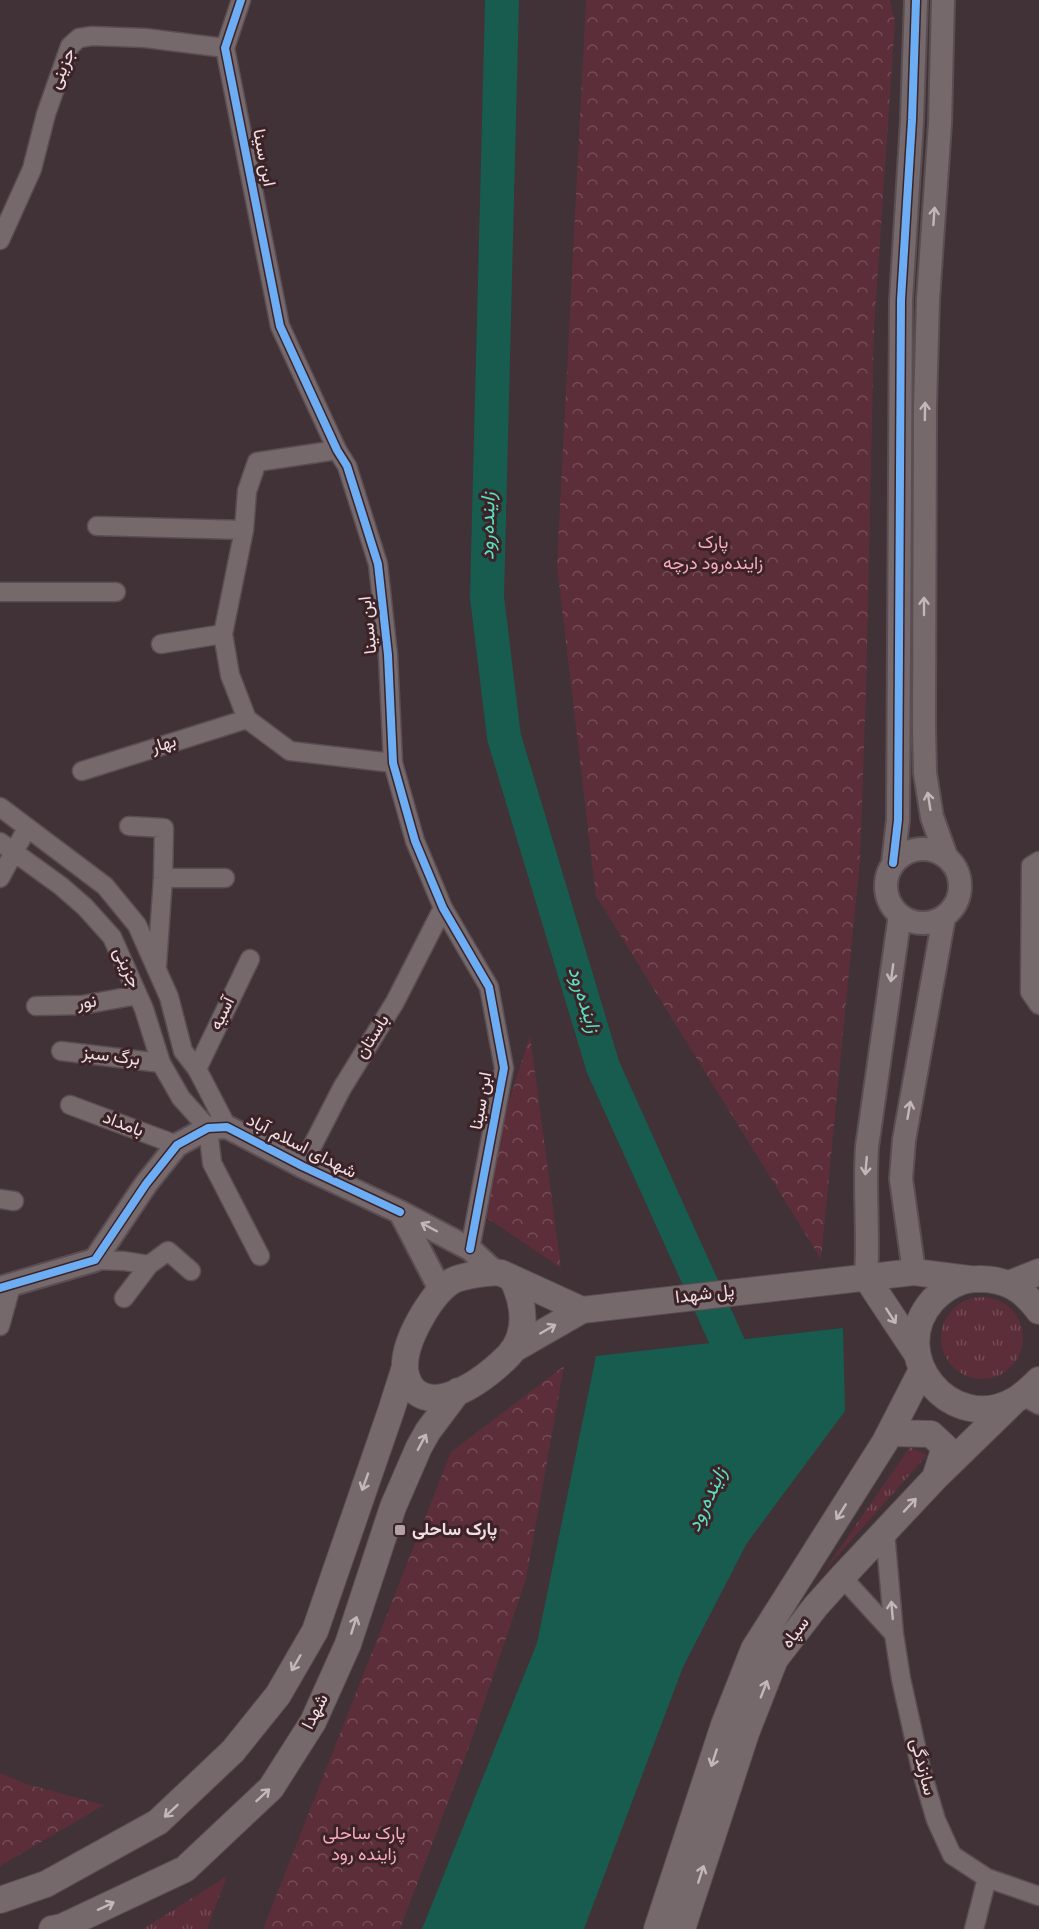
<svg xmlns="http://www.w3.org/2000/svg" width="1039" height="1929" font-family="Overpass,Vazirmatn,sans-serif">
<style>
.grass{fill:url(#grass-tufts)}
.forest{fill:url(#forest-crowns)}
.water{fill:#175c4e}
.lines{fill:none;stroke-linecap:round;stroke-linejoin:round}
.river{stroke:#175c4e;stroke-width:34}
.minor-casing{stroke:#5b4e52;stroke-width:21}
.tertiary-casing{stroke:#5b4e52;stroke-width:26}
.secondary-casing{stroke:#5b4e52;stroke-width:28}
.minor{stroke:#75696c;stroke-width:18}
.tertiary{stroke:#75696c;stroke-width:22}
.secondary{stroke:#75696c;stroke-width:26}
.cycleway-casing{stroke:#3b2328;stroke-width:11}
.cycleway{stroke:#6dadf4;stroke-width:8}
.oneway{stroke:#c5b6b9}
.poi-dot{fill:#b2a2a6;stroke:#3b2328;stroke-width:2}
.labels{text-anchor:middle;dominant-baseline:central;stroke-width:6;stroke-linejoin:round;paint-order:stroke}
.street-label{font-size:18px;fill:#f0dfe2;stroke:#3b2328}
.park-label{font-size:18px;fill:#f9abbd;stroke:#3b2328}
.poi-label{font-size:18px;font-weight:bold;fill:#f0dfe2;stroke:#3b2328;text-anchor:start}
.water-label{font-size:20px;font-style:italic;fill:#59e0c1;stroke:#3b2328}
</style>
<defs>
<pattern id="grass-tufts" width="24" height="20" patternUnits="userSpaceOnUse" patternTransform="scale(1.5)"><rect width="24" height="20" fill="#5c2e3a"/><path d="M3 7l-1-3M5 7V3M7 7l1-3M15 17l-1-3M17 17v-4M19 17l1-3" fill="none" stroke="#744c56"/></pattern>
<pattern id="forest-crowns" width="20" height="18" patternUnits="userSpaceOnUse" patternTransform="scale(1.5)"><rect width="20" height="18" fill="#5c2e3a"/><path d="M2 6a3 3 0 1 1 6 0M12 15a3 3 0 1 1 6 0" fill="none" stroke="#744c56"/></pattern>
</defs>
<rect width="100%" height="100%" fill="#403236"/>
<path class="grass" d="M941 1338a41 41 0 1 1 82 0a41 41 0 1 1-82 0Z
M910 1447 927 1455 824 1571Z
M227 1876 207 1929H143Z"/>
<path class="forest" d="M586 0H890L895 21 874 328 866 692 860 859 821 1259 596 896 557 566Z
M530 1035 561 1268 475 1210Z
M564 1366 526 1579 470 1744 400 1929H263L451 1452Z
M0 1773 26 1784 104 1805 0 1866Z"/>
<path class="water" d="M843 1328 845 1411 747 1543 683 1667 584 1929H422L537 1643 596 1356Z"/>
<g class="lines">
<path class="river" d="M502 0 487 597 504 737 603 1067 744 1379 742 1385"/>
<defs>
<path id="minor" d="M241 0 225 48 280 326 337 450 347 466 378 564 388 655 393 763 415 841 443 908 489 987 504 1068 470 1249
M0 240 32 169 46 114 70 46 79 38 92 36 145 38 225 48
M337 450 257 462 247 491 244 530 223 634 230 675 247 719 290 751 393 763
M97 526 244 530
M0 592H116
M161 644 223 634
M82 771 247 719
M0 807 105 886 137 925 169 997 183 1051 197 1069 227 1127
M129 826 164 828 163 878 157 965
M0 842 61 886 85 907 112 937 144 1009 161 1063 181 1098 208 1128 212 1163 260 1256
M1039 861 1031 866 1030 992 1039 1005
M0 878 27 828
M163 878H225
M36 1006 82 1005 138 995
M61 1051 161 1063
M197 1069 250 959
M70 1105 177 1145
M302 1166 342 1088 395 1002 443 908
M0 1199 14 1201
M95 1260 124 1261 149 1265 168 1251 191 1271
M124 1298 149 1265
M0 1326 11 1286
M1021 1395 1039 1405
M842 1577 894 1634 885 1532
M894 1634 901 1679 921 1769 936 1820 952 1855 987 1878 1039 1896
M974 1929 987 1878"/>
<path id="tertiary" d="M943 0 940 124 928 300 925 407 924 726 925 773 932 817 946 856
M886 886a37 37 0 1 1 74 0a37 37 0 1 1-74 0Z
M893 863 898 820 901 300 912 120 916 0
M914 1272 901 1179 904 1140 944 917
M866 1277C869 1233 864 1190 867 1147L900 915
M0 1288 95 1260 146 1184 177 1145 208 1128 227 1127 302 1166 400 1212
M441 1291 400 1212 470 1249 494 1271"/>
<path id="secondary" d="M866 1277 917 1354
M512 1278C524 1302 529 1333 509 1355 490 1375 437 1417 412 1388 408 1382 405 1374 405 1367 404 1341 431 1294 452 1281 461 1276 491 1271 501 1273L582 1310
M1009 1284 1039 1272
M1039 1311C1023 1289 1005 1278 977 1279 960 1279 945 1288 933 1300 884 1355 952 1437 1015 1400 1024 1395 1032 1387 1039 1380
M514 1349 582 1310 914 1272 969 1279
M890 1433 931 1434 945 1447 935 1478
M0 1900 46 1884 158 1822 233 1751 278 1695 315 1631 391 1411 405 1367
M52 1929 62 1927 185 1869 271 1788 313 1722 348 1644 393 1507 419 1447 428 1431 458 1391
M657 1929 724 1725 754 1649 885 1442 922 1370
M682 1929 746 1733 775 1659 816 1606 842 1577 935 1478 1014 1401"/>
</defs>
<use href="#minor" class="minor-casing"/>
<use href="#tertiary" class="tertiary-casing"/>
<use href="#secondary" class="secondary-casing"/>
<use href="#minor" class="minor"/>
<use href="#tertiary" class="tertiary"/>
<use href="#secondary" class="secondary"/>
<defs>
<path id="cycleway" d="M241 0 225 48 280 326 337 450 347 466 378 564 388 655 393 763 415 841 443 908 489 987 504 1068 470 1249
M893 863 898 820 901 300 912 120 916 0
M0 1288 95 1260 146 1184 177 1145 208 1128 227 1127 302 1166 400 1212"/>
</defs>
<use href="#cycleway" class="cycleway-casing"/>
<use href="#cycleway" class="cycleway"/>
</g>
<defs><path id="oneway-shaft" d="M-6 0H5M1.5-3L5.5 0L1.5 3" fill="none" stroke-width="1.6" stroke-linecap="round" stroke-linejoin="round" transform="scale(1.5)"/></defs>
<g class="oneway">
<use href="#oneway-shaft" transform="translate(934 216) rotate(-86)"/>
<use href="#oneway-shaft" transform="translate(925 411) rotate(-89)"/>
<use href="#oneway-shaft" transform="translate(924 606) rotate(-90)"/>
<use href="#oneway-shaft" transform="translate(929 801) rotate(-99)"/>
<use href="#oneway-shaft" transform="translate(892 973) rotate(98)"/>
<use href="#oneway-shaft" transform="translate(909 1110) rotate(-80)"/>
<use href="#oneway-shaft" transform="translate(866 1166) rotate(95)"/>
<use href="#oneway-shaft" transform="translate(429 1227) rotate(-152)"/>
<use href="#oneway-shaft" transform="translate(891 1316) rotate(57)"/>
<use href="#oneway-shaft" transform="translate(548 1329) rotate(-30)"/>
<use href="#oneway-shaft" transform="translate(422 1442) rotate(-62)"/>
<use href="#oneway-shaft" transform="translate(365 1482) rotate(110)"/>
<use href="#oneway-shaft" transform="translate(910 1505) rotate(-47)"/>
<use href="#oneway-shaft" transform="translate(841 1512) rotate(122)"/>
<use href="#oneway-shaft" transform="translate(892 1610) rotate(-95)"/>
<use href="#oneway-shaft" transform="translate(354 1625) rotate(-72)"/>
<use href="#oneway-shaft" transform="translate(296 1663) rotate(120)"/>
<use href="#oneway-shaft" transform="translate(764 1689) rotate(-69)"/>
<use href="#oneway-shaft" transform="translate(714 1758) rotate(108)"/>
<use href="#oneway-shaft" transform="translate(263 1795) rotate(-43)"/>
<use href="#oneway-shaft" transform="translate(171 1811) rotate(137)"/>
<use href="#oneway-shaft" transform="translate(701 1874) rotate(-72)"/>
<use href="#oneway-shaft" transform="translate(106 1906) rotate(-25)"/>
</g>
<rect class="poi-dot" x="394" y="1524" width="12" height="12" rx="3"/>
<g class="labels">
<g class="street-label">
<text transform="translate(63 69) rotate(-67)">جزینی</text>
<text transform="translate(263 158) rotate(79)">ابن سینا</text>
<text transform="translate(369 625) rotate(-96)">ابن سینا</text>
<text transform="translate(164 745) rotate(-17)">بهار</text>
<text transform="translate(126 968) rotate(66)">جزینی</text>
<text transform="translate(87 1003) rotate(-7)">نور</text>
<text transform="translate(223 1014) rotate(-64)">آسیه</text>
<text transform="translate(373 1037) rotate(-58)">باستان</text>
<text transform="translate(111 1057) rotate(7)">برگ سبز</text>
<text transform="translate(482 1101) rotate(-80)">ابن سینا</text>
<text transform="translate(123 1125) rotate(21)">بامداد</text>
<text transform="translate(301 1147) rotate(27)">شهدای اسلام آباد</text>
<text transform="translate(705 1295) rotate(-7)">پل شهدا</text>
<text transform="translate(796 1633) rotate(-53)">سپاه</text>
<text transform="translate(316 1712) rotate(-63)">شهدا</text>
<text transform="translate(922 1767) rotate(76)">سازندگی</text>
</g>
<g class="park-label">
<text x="713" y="543">پارک<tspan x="713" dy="21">زاینده‌رود درچه</tspan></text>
<text x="364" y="1834">پارک ساحلی<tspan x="364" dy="21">زاینده رود</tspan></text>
</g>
<g class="poi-label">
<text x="412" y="1530">پارک ساحلی</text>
</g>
<g class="water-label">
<text transform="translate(489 526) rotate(-89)">زاینده‌رود</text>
<text transform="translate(583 1000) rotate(73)">زاینده‌رود</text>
<text transform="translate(708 1500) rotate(-65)">زاینده‌رود</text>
</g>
</g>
</svg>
